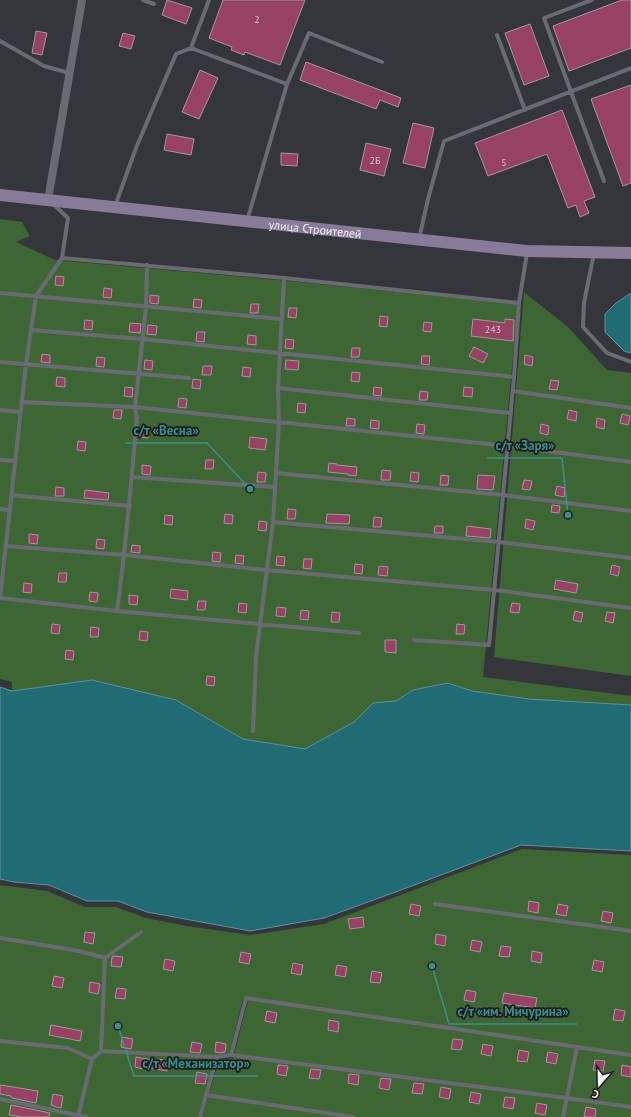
<svg xmlns="http://www.w3.org/2000/svg" width="631" height="1117" font-family="'PT Sans',sans-serif">
<style>
.green{fill:#3e6634}
.water{fill:#206b74;stroke:#5f939b}
.building{fill:#974164;stroke:#a2999c}
.lines{fill:none;stroke-linecap:round;stroke-linejoin:round}
.lane{stroke:#6a6b72;stroke-width:4}
.street{stroke:#6a6b72;stroke-width:8}
.secondary{stroke:#887b99;stroke-width:12}
.labels{text-anchor:middle;dominant-baseline:central;stroke-width:3.5;stroke-linejoin:round;paint-order:stroke}
.number-label{font-size:10px;fill:#dac5d1}
.street-label{font-size:12px;fill:#f1f1f5;stroke:#1d1d20}
.leader{fill:none;stroke:#3c8f89;stroke-width:1.5}
.callout-dot{fill:#3c8f89;stroke:#1d1d20;stroke-width:1.5}
.callout-label{font-size:13px;text-anchor:middle;font-weight:bold;fill:#3c8f89;stroke:#1d1d20;stroke-width:3.5;stroke-linejoin:round;paint-order:stroke}
</style>
<rect width="100%" height="100%" fill="#35353c"/>
<path class="green" d="M0 219 22 222 30 236 16 242 55 260 278 280 518 304 483 677 631 696V705L529 699 472 691 448 683 413 690 396 701 373 703 354 722 305 749 243 739 176 700 92 680 12 691V682L0 679Z
M524 292 568 327 607 370 631 373V676L494 657Z
M522 849 631 855V1117H202L219 1060 233 1058 248 1001 243 999 229 1054 216 1056 198 1117H0V885L47 891 85 907H116L146 918 187 926 250 935 324 924Z"/>
<path class="water" d="M631 293V353L624 351 605 332V314L616 303Z
M92 680 176 700 243 739 305 749 354 722 373 703 396 701 413 690 448 683 472 691 529 699 631 705V851L521 845 401 890 324 918 250 931 147 912 118 901H87L49 885 14 882 0 879V687L12 691Z"/>
<path class="building" d="M167 0 192 8 186 24 162 15Z
M223 0H305L280 65 245 52 244 55 231 50 232 47 209 38Z
M622 0H631V48L569 71 553 26Z
M530 24 549 76 524 85 505 33Z
M36 31 47 33 42 55 32 53Z
M123 33 135 36 131 49 119 46Z
M306 62 401 98 398 107 380 100 376 109 300 80Z
M200 70 218 78 199 119 182 112Z
M631 85V183L623 186 591 99Z
M562 110 595 197 584 201 589 213 580 217 576 205 568 208 547 154 488 176 475 143Z
M413 123 434 128 425 168 403 163Z
M167 134 194 139 191 155 164 150Z
M366 143 391 149 384 176 360 170Z
M281 153 298 154 297 166 281 165Z
M56 276 64 277 63 286 55 285Z
M104 288 112 289 111 298 103 297Z
M150 295 159 296 158 304 150 303Z
M194 299 202 300 201 308 193 307Z
M251 304H259L258 313H250Z
M289 308H297L296 318 288 317Z
M380 316 388 317 387 327 379 326Z
M473 319 505 323V319L514 320 513 341 471 336Z
M85 320 93 321 92 330 84 329Z
M424 322 432 323 431 332 423 331Z
M130 323 141 324 140 333 129 332Z
M148 325 157 326 156 335 147 334Z
M197 332H205L204 342 196 341Z
M248 335 256 336V345L247 344Z
M286 339 294 340 293 349 285 348Z
M474 347 488 354 483 363 469 356Z
M352 348H360L359 357H351Z
M42 354 50 355V363L41 362Z
M525 355 533 357 532 366 524 364Z
M422 356H430L429 365 421 364Z
M97 357 105 358 104 367 96 366Z
M145 360 153 361 152 370 144 369Z
M286 360 299 361 298 370 285 369Z
M203 366H212L211 375H202Z
M243 367 251 368 250 377 242 376Z
M352 372 360 373 359 382 351 381Z
M57 377 65 378V387L56 386Z
M193 379 201 380 200 389 192 388Z
M551 380 559 381 557 390 549 389Z
M125 387 133 388 132 397 124 396Z
M374 387 382 388 381 396 373 395Z
M464 387 473 388 472 397 463 396Z
M420 391 428 392 427 400H419Z
M179 398 187 399 186 408 178 407Z
M298 403 306 404 305 413 297 412Z
M114 410H122L121 419 113 418Z
M569 410 577 412 576 421 567 419Z
M622 414 630 416 628 425 620 423Z
M347 418 355 419V426H346Z
M597 418 605 420 604 429 596 427Z
M371 420 379 421V429L370 428Z
M417 424 425 425 424 434 416 433Z
M541 424 549 426 548 435 540 433Z
M140 428 148 429V438L139 437Z
M250 437 267 439 265 450 249 448Z
M78 441 86 442 85 451 77 450Z
M206 460H214L213 469H205Z
M329 463 337 464V465L357 467 356 476 348 475V474L328 472Z
M142 465 151 466 150 475 142 474Z
M382 470 391 471 390 480H381Z
M258 472 266 473 265 482H257Z
M411 472 419 473 418 482 410 481Z
M441 475 449 476 448 485H440Z
M478 475 495 476 493 490 477 489Z
M524 480 532 481 530 490 522 489Z
M557 486 565 488 564 497 555 495Z
M56 487 64 488V496H55Z
M85 490 109 493 108 500 84 498Z
M552 505 560 506 559 513 551 512Z
M288 509 296 510 295 519H287Z
M225 514 233 515 232 524 224 523Z
M327 514 350 515 349 524 326 523Z
M165 515 173 516 172 525 164 524Z
M374 517 382 518 381 527H373Z
M526 519 535 521 533 530 525 528Z
M259 521 267 522 266 531 258 530Z
M435 526H443V533H434Z
M467 526 491 529 490 538 466 536Z
M29 534 38 535 37 544 29 543Z
M97 539 105 540 104 549 96 548Z
M132 545 140 546V553L131 552Z
M213 552 221 553 220 562 212 561Z
M236 555 244 556 243 564 235 563Z
M277 556 285 557 284 566 276 565Z
M304 559H312L311 569 303 568Z
M355 564 363 565 362 574 354 573Z
M612 565 620 567 618 576 610 574Z
M379 566 388 567 387 576 378 575Z
M59 573H67L66 582H58Z
M556 580 578 584 576 593 554 589Z
M24 583 32 584 31 593 23 592Z
M171 589 188 591 187 600 170 598Z
M90 592 98 593 97 602 89 601Z
M129 595 138 596 137 605 129 604Z
M198 601H206L205 610H197Z
M239 603 247 604 246 613 238 612Z
M512 603 520 604 519 613 510 612Z
M277 607 286 608 285 617 276 616Z
M301 610 309 611 308 620 300 619Z
M575 611 583 613 581 622 573 620Z
M332 612 340 613 339 622H331Z
M607 612 615 613 613 623 605 621Z
M52 624 60 625 59 634 51 633Z
M457 624 465 625 464 634H456Z
M91 627 99 628 98 637H90Z
M140 631 148 632 147 641 139 640Z
M385 640H396V653L385 652Z
M66 650 74 651 73 660 65 659Z
M207 676 215 677 214 686 206 685Z
M529 901 539 903 538 913 528 911Z
M411 904 421 906 419 916 409 914Z
M558 904 568 906 566 916 556 914Z
M603 911 613 913 611 923 601 921Z
M363 917 364 927 350 929 348 919Z
M85 932 95 933 93 944 84 942Z
M436 934 446 936 445 946 435 944Z
M472 940 482 942 480 952 470 950Z
M501 946 511 947 509 957 499 956Z
M532 951 542 953 541 963 531 961Z
M241 952 251 954 249 964 239 962Z
M114 956 123 957 121 967 111 966 112 957Z
M165 959 175 961 173 971 163 969Z
M594 960 604 962 602 972 592 970Z
M293 963 303 965 301 975 291 973Z
M337 965 347 967 345 977 335 975Z
M372 971 382 973 380 983 370 982Z
M54 976 64 978 62 988 52 986Z
M90 982 100 984 98 994 89 992Z
M117 988 126 989 125 999 115 998Z
M466 990 476 992 474 1002 464 1000Z
M504 993 537 998 535 1008 502 1003Z
M615 1009 625 1011 623 1021 613 1020Z
M267 1011 277 1013 275 1023 265 1021Z
M329 1020 339 1022 338 1032 328 1030Z
M51 1025 82 1031 80 1041 49 1035Z
M122 1037 133 1039 131 1049 121 1047Z
M453 1039 463 1040 461 1050 451 1049Z
M192 1042 202 1044 200 1053 190 1052Z
M216 1042 226 1044 225 1052 220 1053 215 1052Z
M483 1044 493 1046 491 1056 481 1054Z
M519 1050 529 1052 527 1062 517 1061Z
M548 1052 558 1054 556 1064 546 1062Z
M136 1057 158 1061V1059L168 1061 167 1071 145 1067 144 1069 135 1067Z
M595 1060 605 1061 603 1071 593 1070Z
M278 1065 288 1066 286 1076 277 1074Z
M622 1065 631 1067V1077L621 1075Z
M311 1069 321 1070 319 1079 309 1078Z
M197 1072 207 1074 205 1084 195 1083Z
M349 1074 359 1075 358 1085 348 1083Z
M381 1078 391 1079 389 1090 379 1088Z
M414 1083 424 1084 422 1094 412 1093Z
M0 1085 38 1091 36 1103 12 1098 11 1097V1096L0 1094Z
M441 1087 451 1089 449 1099 439 1097Z
M471 1092 481 1094 479 1104 469 1102Z
M53 1094 63 1096 61 1108 53 1106V1105H51Z
M505 1097 515 1098 513 1109 503 1107Z
M537 1103 547 1105 545 1115 535 1113Z
M11 1105 50 1113 49 1117H24L9 1115Z
M586 1107 596 1109 595 1117H584Z"/>
<g class="lines">
<path class="lane" d="M143 0 154 4
M592 0 544 18 571 92 604 181
M497 35 525 110
M0 41 44 66 69 73
M191 48 209 0
M287 84 309 33 382 62
M115 206 136 148 176 54 191 48 287 84 247 221
M419 239 428 199 444 141 631 68
M594 253 584 303 583 327 607 353 631 362
M62 258 284 278 519 303
M0 293 282 319
M31 330 142 339 514 377
M0 362 189 378
M278 388 511 413
M513 391 631 408
M21 402 135 407 508 446 631 462
M0 410 20 412
M0 460 15 461
M276 473 503 495 631 511
M132 477 274 487
M11 495 130 506
M0 509 9 510
M273 522 499 542 631 558
M5 546 125 555 266 570 494 590 631 608
M0 598 26 364 36 296 62 258 68 218 53 204
M0 598 117 611 359 633
M117 611C126 547 131 483 137 418L135 407 146 307 147 265
M414 640 489 645 514 377 519 303 527 253
M253 731 256 657 273 522 279 423 278 388 284 278
M435 904 631 931
M0 938 79 951 105 958
M0 1041 68 1048 92 1059
M101 1051 217 1057 231 1055 567 1098 631 1107
M231 1055 246 998 631 1055
M206 1095 353 1117
M0 1099 86 1117
M78 1117 92 1059 101 1051 105 958 141 932
M200 1117 217 1057
M563 1117 577 1047"/>
<path class="street" d="M48 200 82 0"/>
<path class="secondary" id="s1" d="M0 195 527 251 631 253"/>
</g>
<g class="labels">
<g class="number-label">
<text x="257" y="19">2</text>
<text x="375" y="160">2Б</text>
<text x="504" y="162">5</text>
<text x="493" y="329">243</text>
</g>
<g class="street-label">
<text stroke="none"><textPath href="#s1" startOffset="317">улица Строителей</textPath></text>
</g>
</g>
<path class="leader" d="M250 489L207 443H125M568 515L562 458H487M432 966L449 1024H577M118 1026L134 1076H258"/>
<g class="callout-dot">
<circle cx="250" cy="489" r="4"/>
<circle cx="568" cy="515" r="4"/>
<circle cx="432" cy="966" r="4"/>
<circle cx="118" cy="1026" r="4"/>
</g>
<g class="callout-label">
<text x="166" y="435">с/т «Весна»</text>
<text x="525" y="450">с/т «Заря»</text>
<text x="513" y="1016">с/т «им. Мичурина»</text>
<text x="196" y="1068">с/т «Механизатор»</text>
</g>
<g transform="translate(599 1085) rotate(200)" stroke="#1d1d20" stroke-width="3" paint-order="stroke">
<path d="M0-3L7 15L0 10L-7 15Z" fill="#f1f1f5"/>
<text y="-6" font-size="11" font-weight="bold" text-anchor="middle" fill="#f1f1f5">С</text>
</g>
</svg>
